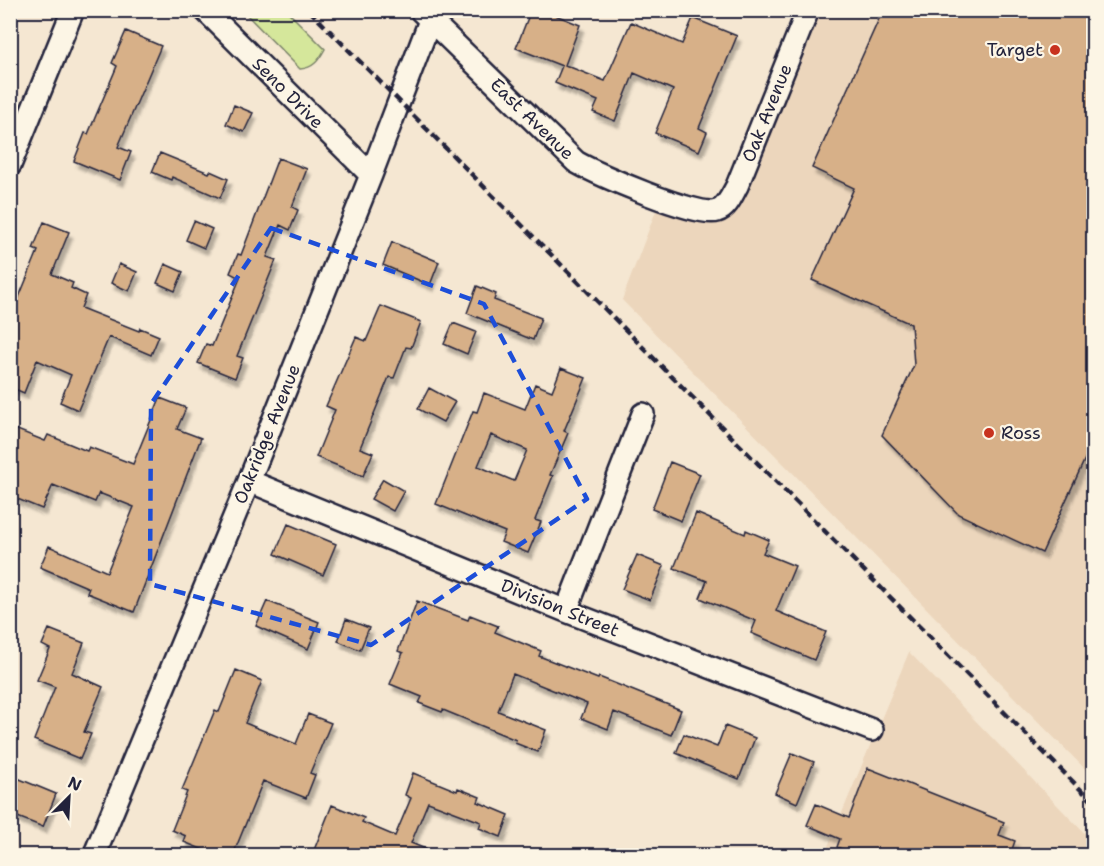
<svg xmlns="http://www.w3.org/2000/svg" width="1104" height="866" font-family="'Shantell Sans',sans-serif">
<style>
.built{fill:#ecd6bc}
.green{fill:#d5e79b;stroke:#7c846b;stroke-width:1.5}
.building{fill:#d7b088;stroke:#22223b;stroke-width:1.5;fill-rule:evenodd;filter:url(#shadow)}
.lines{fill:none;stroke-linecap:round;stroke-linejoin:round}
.minor-casing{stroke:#22223b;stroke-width:26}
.minor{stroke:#fcf5e5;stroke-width:21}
.rail{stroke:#22223b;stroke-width:4.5;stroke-dasharray:9 4.5;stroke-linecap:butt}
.marked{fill:none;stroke:#1d4ed8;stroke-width:4.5;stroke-dasharray:12 8;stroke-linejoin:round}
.poi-dot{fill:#c8321e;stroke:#fcf5e5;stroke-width:2}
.labels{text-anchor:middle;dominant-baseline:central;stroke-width:4.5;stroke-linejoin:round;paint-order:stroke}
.poi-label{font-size:18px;fill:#22223b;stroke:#fcf5e5;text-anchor:end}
.street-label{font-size:18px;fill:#22223b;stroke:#fcf5e5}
</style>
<defs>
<filter id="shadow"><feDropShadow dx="3.5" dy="6" stdDeviation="1.5" flood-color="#0004"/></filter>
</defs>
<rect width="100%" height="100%" fill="#f5e7d2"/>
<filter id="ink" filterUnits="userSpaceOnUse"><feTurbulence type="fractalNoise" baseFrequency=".0167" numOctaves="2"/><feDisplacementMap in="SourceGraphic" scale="12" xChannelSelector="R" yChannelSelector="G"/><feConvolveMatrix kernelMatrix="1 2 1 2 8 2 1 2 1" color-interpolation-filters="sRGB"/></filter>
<g filter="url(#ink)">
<path class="built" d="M821 11H1093V777L622 300 657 208 690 221H708L726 217 737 208 747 193Z
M909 652 1093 842V856H824Z"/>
<path class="green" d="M243 11H287L325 49C319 60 314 68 300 69Z"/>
<path class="building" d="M531 10H543L580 25 565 65 605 81 631 22 682 44 693 18 737 36 699 128 707 132 699 151 655 133 673 90 634 73 615 121 593 112 598 101 555 83 562 66 516 48Z
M883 10H1094V439L1042 553 958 514 882 435 914 365 911 324 812 280 854 188 812 168Z
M126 31 161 46 118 147 131 152 120 180 74 161 85 133 88 134 117 66 112 63Z
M234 105 253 113 244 132 226 124Z
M160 153 209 173 210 171 228 179 220 198 172 177 171 180 152 172Z
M278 158 307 169 292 207 298 210 290 230 280 225 267 257 276 260 237 356 243 358 235 378 198 363 206 344 212 346 240 278 230 273 238 254 241 255Z
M194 221 212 229 204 248 186 240Z
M44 222 69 232 52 274 73 283 71 288 86 295 81 308 139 331 140 328 159 336 151 355 109 337 78 410 60 402 71 375 37 360 24 393 10 387V319L38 251 33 249Z
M392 242 439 262 430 285 383 265Z
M119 264 137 272 129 291 111 283Z
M165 264 183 272 175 291 157 283Z
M477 286 496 294 494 300 541 318 533 340 467 313Z
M381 306 421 322 411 348 406 347 394 378 389 377 360 448 373 453 363 476 316 457 335 410 326 406 356 337 366 341Z
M453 323 476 332 467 354 444 344Z
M561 368 586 378 564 431 568 433 550 475 553 476 535 520 541 522 528 553 501 542 505 532 436 504 473 411 477 412 484 393 525 409 535 384 552 391ZM491 435 527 450 514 481 478 466Z
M429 388 455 402 443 422 418 409Z
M160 398 186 408 177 429 201 438 134 612 87 593 89 588 40 567 49 546 107 572 134 507 99 493 95 502 53 485 42 509 10 496V427L45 441 48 435 87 451 89 447 133 464Z
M670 462 700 474 681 521 652 509Z
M383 479 404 491 393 511 371 499Z
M696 513 745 534 746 530 769 540 763 553 795 566 776 611 826 632 814 660 751 633 756 621 700 598 707 581 674 568Z
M288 524 336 544 323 575 275 554Z
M637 555 664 566 650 600 622 589Z
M267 601 319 622 308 649 256 626Z
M417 601 468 620 470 615 498 626 495 632 541 651 539 656 598 679 599 677 681 710 671 735 614 712 608 729 581 718 587 704 513 674 498 711 546 730 538 752 515 743 516 740 443 710 442 712 419 703 422 697 390 684 403 653 398 651Z
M346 619 369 628 360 650 338 641Z
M49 629 84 643 72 673 103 687 84 732 91 734 80 759 34 740 55 687 37 680 50 649 42 645Z
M236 670 262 681 245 723 296 744 308 714 331 723 310 773 315 775 306 798 263 781 233 855H216L184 842 186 836 172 830 187 792 182 790 215 710 219 712Z
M725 726 755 738 739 779 676 753 684 734 717 747Z
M792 753 814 762 797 803 775 793Z
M868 768 1004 822 999 835 1015 841 1010 855H857L837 847 840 839 807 825 816 804 849 818Z
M413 773 457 791 458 788 480 797 478 802 509 815 501 837 479 828 481 822 428 802 411 843 440 855H312L332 805 364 818 362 822 395 836 411 798 405 795Z
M10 775 56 794 43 827 10 814Z"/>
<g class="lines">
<defs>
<path id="minor" d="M205 10 371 175
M421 11 576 162C597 174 697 218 717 211 727 208 732 195 737 186L808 10
M10 165 73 10
M249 481 566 611 872 730
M566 611 643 414
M94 856 249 481 371 175 434 10"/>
</defs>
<use href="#minor" class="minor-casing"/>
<use href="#minor" class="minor"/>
<path class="rail" d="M309 10 1094 803"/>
</g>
</g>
<path class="marked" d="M271 228 484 304 587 499 371 645 150 584 151 404Z"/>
<g class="poi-dot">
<circle cx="1055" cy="50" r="6"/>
<circle cx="989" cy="433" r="6"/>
</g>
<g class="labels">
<g class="poi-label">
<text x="1043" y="50">Target</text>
<text x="1001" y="433" text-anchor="start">Ross</text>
</g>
<g class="street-label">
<text transform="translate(288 93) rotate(45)">Seno Drive</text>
<text transform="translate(767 113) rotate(-68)">Oak Avenue</text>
<text transform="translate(532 119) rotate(44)">East Avenue</text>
<text transform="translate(267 434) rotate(-68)">Oakridge Avenue</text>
<text transform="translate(560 608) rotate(22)">Division Street</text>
</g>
</g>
<rect width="1104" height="866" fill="none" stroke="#fcf5e5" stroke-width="36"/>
<rect x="18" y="18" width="1068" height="830" fill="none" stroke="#22223b" stroke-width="2" filter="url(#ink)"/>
<g transform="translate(69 797) rotate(24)" stroke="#fcf5e5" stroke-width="4.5" paint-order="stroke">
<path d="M0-4.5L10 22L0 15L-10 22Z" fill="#22223b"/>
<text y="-9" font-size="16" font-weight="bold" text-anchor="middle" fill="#22223b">N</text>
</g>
</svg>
